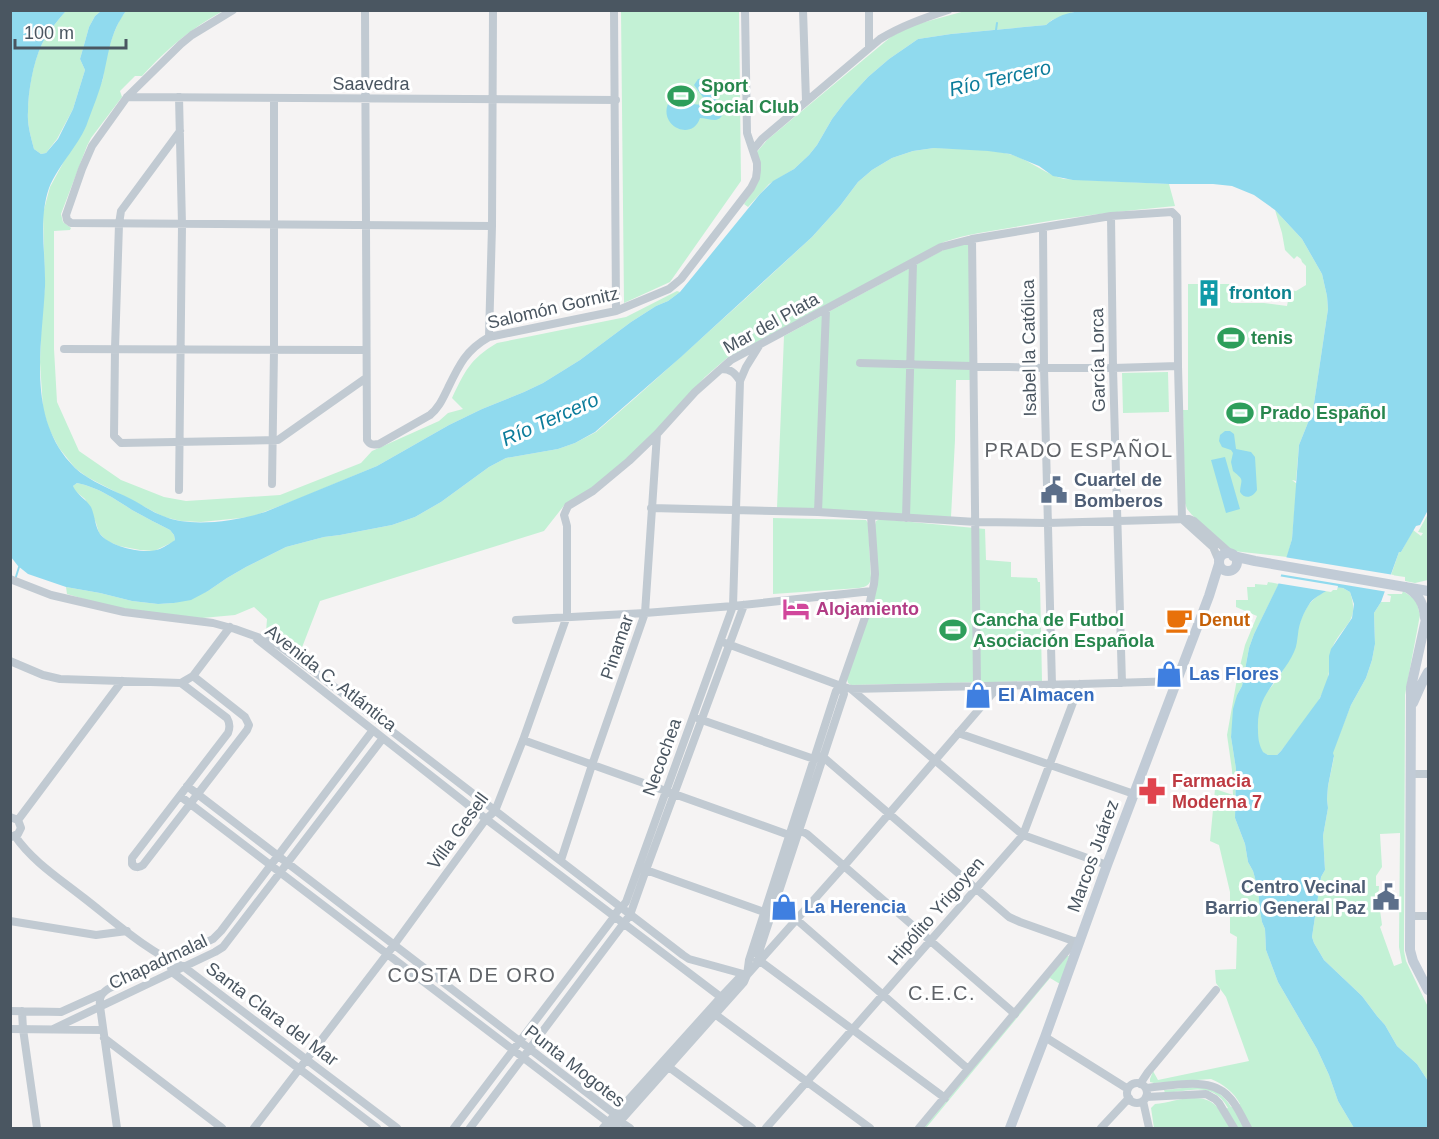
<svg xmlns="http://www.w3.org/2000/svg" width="1439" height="1139" font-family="Helvetica,sans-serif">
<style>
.green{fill:#c3f1d5;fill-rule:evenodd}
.water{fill:#90daee;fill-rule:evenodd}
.pier{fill:#f5f3f3}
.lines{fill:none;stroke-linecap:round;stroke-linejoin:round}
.stream{stroke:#90daee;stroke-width:2}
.minor{stroke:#c1cad2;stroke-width:8}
.secondary{stroke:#c1cbd6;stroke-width:10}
.labels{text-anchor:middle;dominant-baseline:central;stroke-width:6;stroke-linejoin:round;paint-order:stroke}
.street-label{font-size:18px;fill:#4a5661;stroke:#fff}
.leisure-label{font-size:18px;font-weight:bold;fill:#27864d;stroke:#fff;text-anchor:start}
.culture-label{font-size:18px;font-weight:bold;fill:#0d838f;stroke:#fff;text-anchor:start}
.service-label{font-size:18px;font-weight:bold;fill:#4e5e75;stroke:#fff;text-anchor:start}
.hotel-label{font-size:18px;font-weight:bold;fill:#b23c85;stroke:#fff;text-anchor:start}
.food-label{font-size:18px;font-weight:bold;fill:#c56008;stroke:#fff;text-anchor:start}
.shop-label{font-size:18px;font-weight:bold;fill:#366cbe;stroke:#fff;text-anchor:start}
.health-label{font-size:18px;font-weight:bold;fill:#be3a42;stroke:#fff;text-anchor:start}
.water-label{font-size:20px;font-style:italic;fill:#0c7c9b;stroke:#fff}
.neighbourhood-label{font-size:20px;letter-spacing:1.5px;fill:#5f6368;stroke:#fff}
</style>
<rect width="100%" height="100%" fill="#f5f3f3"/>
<path class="green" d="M66 11H101L95 16 89 27 84 45 80 59 85 70 73 109 57 139 46 153 41 154 34 149C31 137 27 124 28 112 28 92 33 62 42 44 48 32 57 21 66 11Z
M126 11H223C189 30 169 47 142 76H135L120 91 122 97 91 138 87 146 61 214 63 222 71 228 70 230 54 231V349L57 402 79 451 121 480 164 497 186 501 280 495 361 463 372 451 439 421 448 413 463 409 452 398C465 371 470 359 497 343L626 317 677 291 680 292 668 301 656 306 631 322 580 360 543 383 524 392 482 409 449 425 377 466 298 499 251 517 201 522 181 521 164 517 87 477 75 468 59 448 49 429 43 409 40 362 42 306 45 288 43 213 50 187 62 165 103 79 105 61 113 35 120 19Z
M621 11H739L741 181 670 282 624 303Z
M965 11H1076L1052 20 1046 25 951 34 918 39 889 59 868 77 845 102 832 119 817 145 809 155 794 169 769 184 748 207 744 204 755 188 756 153 767 140 892 36 914 25Z
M934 148C958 149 985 148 1009 154 1029 159 1044 174 1064 179L1169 184 1175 206C1121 211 1068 217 1015 227 991 231 967 234 944 242L727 358 705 377 650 438 591 490 566 503 544 531 320 601 301 650 285 639 266 632 267 619 254 607 235 615 202 618 121 610 67 594 66 587 100 593 132 601 158 604 174 603 208 591 227 578 246 567 286 547 324 537 340 535 392 525 415 517 441 502 489 467 506 458 558 449 575 443 596 432 634 399 745 299 812 237 840 206 858 182 872 170 892 158 913 151Z
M1275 210 1302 239 1322 274 1327 296 1328 309 1313 410 1299 445 1296 481 1292 480 1297 484 1292 539 1287 557 1233 551 1192 515 1187 509 1185 503 1183 410H1188V284H1231V303H1264L1287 306 1290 290 1296 291 1306 285V266L1302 262 1301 259 1297 256 1294 259 1285 250 1282 233Z
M965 244 969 245 971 380H956L955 440 951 517 777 508 784 336 945 249Z
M1168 372 1169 412 1123 413 1122 373Z
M77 483C100 488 113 498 132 510 145 517 158 524 170 530L174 535 175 540 173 542 154 551 140 550 119 546 107 541 99 533 96 523 85 499 74 490 73 486Z
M1428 514V580L1415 583 1405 581V577L1391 575 1399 552H1401L1413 530 1421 536 1423 533 1418 532Z
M773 518 866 520 868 523 871 578C870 585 866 587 859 588L773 594Z
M880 519 985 529 986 560 1011 562V577L1037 578 1038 582H1040L1042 681 851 685 848 683 847 679 877 586 878 571 875 525 876 521Z
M1268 582 1279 584 1254 634 1249 648 1242 686 1237 695 1231 737 1236 769 1235 818 1245 844 1248 862 1253 871 1258 889 1260 911 1262 922 1265 929 1266 950 1278 982 1317 1049 1329 1075 1338 1101 1354 1128H1154L1151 1108 1155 1104C1176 1102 1206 1088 1220 1111L1228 1108C1213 1081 1191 1091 1165 1093L1164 1090C1191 1088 1215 1080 1231 1107L1240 1104C1234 1092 1223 1084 1211 1079L1154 1083 1150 1082V1079L1153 1071 1158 1080 1249 1061 1226 997 1216 983 1215 970 1236 969 1237 937 1230 933V892L1219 845 1210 841 1215 789 1233 795 1232 770 1227 735 1237 679 1245 645 1257 616 1236 607V600H1248L1247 587H1255V584L1267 585Z
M1332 587 1343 588 1350 592C1360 622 1344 623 1333 646 1328 658 1331 669 1327 682 1318 708 1298 729 1281 751L1277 755H1268L1262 752C1255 738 1255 713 1263 698 1268 689 1277 682 1282 672 1294 652 1297 615 1313 600 1318 595 1326 591 1332 587Z
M1403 591 1416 600 1420 615 1405 695 1404 951 1406 961 1428 1007V1081L1417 1064 1397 1046 1385 1025 1377 1016 1362 996 1324 960 1314 943 1312 937 1321 877 1325 870 1323 836 1328 808 1327 799 1328 786 1334 757 1332 753 1351 705 1366 678 1372 660 1375 644 1374 613 1381 602H1390L1391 596 1387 595 1388 594H1402ZM1400 833 1399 947 1402 963 1394 966 1380 927 1382 925 1380 910 1378 909V907H1376V904L1378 903 1379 886H1376V876L1382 867 1380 834Z
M1067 956H1069L1060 984 1050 978 926 1128H924Z"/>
<path class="water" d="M1103 10 1118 12 1119 10 1428 12V510L1420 525 1416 526 1401 552H1399L1381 602 1374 613 1375 644 1372 660 1366 678 1351 705 1333 753 1334 756 1328 786 1327 799 1328 808 1323 836 1325 870 1321 877 1312 937 1314 943 1324 960 1362 996 1377 1016 1385 1025 1397 1046 1417 1064 1428 1081V1128H1354L1338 1101 1329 1075 1317 1049 1278 982 1266 950 1265 929 1262 922 1260 911 1258 889 1253 871 1248 862 1245 844 1235 818 1236 769 1231 737 1233 709 1237 695 1242 686 1249 648 1254 634 1278 585 1292 539 1299 445 1313 410 1328 309 1327 296 1322 274 1302 239 1275 210 1254 195 1232 186 1213 184H1169L1073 180 1053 176 1039 166 1010 154 988 151 934 148 913 151 892 158 872 170 858 182 840 206 812 237 681 357 595 432 575 443 558 449 506 458 489 467 441 502 415 517 392 525 340 535 324 537 286 547 246 567 227 578 208 591 191 600 174 603 158 604 132 601 100 593 66 587 28 574 18 566 11 557 10 316 12 303 10 287V11H66C57 21 48 32 42 44 33 63 28 92 28 112 27 124 31 137 34 149L41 154 46 153 58 139 73 109 85 70 80 59 84 45 89 27 95 16 101 11H126C110 33 109 52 103 78 99 93 93 107 88 121 81 143 58 165 49 188 38 220 46 254 45 287 42 344 28 409 66 458 69 461 72 465 75 468 89 481 113 490 131 499 141 504 152 512 163 516 190 528 237 521 265 512L377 466 449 425 482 409 524 392 543 383 580 360 631 322 656 306 668 301 680 292 694 275 760 194 773 181 794 169 809 155 817 145 832 119 845 102 868 77 889 59 918 39 951 34 1046 25C1064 10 1081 11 1103 10ZM77 483C100 488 113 498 132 510 145 517 158 524 170 530L174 535 175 540 172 542C167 545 162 549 156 550 141 554 109 546 100 534 95 526 95 516 91 507 86 499 77 495 73 486ZM1332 587 1343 588 1350 592 1354 604 1352 618 1331 649 1329 656V674L1320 698 1281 751 1277 755H1268L1263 752C1259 745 1258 738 1258 730 1256 692 1280 682 1294 652 1297 646 1297 640 1298 634 1299 623 1304 612 1310 603 1315 596 1325 593 1332 587Z
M703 78C708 78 711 81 712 86L710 92C714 98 732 117 715 120 710 120 704 118 700 118 692 142 659 126 668 104L671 102 703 105 705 102V100L694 85 698 79Z
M1225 431H1230L1234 434 1236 449 1251 452 1255 457 1257 490C1253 497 1245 500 1240 492 1241 478 1245 481 1233 471L1231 462 1233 453 1231 450 1222 447 1219 441 1220 435Z
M1225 457 1240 509 1226 513 1211 460Z"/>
<path class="pier" d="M1284 557 1394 575 1388 592 1279 574Z
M1278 576 1338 586 1337 590H1333L1331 592 1276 583Z"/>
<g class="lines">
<path class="stream" d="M996 30 997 23
M15 580 19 567"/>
<path class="minor" d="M233 10 192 35 181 44 127 97 92 146 82 169 66 215 67 220 71 223 492 226
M365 10 367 440C370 445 373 445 379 444L430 415C439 408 443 398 448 388 459 365 466 350 489 337L616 311 669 289 681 279 751 188 756 178 757 170V163L747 133 745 10
M614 10 616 311
M803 10 806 101
M869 48V10
M127 97 616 100
M179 97 182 225 179 490
M180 131 121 211 119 224 115 349 114 436 121 443 278 440 366 378
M753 150 762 139 880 39C901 26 924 18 948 10
M1111 216 1113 368 1122 683
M1043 228 1044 368 1052 685
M972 239 977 686
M489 337 492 226 493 10
M64 349 366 350
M860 363 1044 368H1113L1178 366
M721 369C731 369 735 373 740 381
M272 484 274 350V99
M651 508 818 512 976 522 1047 523 1189 519 1194 521 1231 554
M818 512 826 310
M906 518 913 263
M1182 519 1213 547 1219 561
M10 579 51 595 124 612 213 623 235 629 277 644 324 679 683 955 689 959 747 975
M516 620 645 613 733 606 872 591
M257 639 486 819 726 1001
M725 643 841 686 851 689 1080 684 1178 681
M10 661 43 675 60 679 181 683 193 676 230 627
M181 683 227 718C230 723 230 728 228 733L132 858V864C135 868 139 868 143 865L247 730 249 725 245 717 193 676
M851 689 1023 835 1107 865
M699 719 814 759 822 756 1009 917 1020 922 1079 943
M958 733 1134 794
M523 740 789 835 799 830 807 834 1015 1014
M1410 774H1428
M187 786 616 1115 621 1122 630 1128
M180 796 609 1123 621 1122
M10 817 18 820 21 828 18 834 11 837
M18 820 122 681
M15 836C32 861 60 879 84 898 115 922 148 952 184 967L397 1128
M561 860 592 765 645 613 657 434
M646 870 764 912
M1411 916H1428
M797 920 968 1069
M10 921 96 935 127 931
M757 961H760L945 1098
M760 961 758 955 844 694 841 686
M171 968 172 972 377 1128
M747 975 749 960 836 691 841 686 869 606 874 584 875 574 871 516
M10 1011 61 1012 101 994
M22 1011 23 1029 37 1128
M712 1012 870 1128
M10 1029 103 1030
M53 1029 215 952 223 947 383 738
M1045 1037 1128 1089
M104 1038 222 1128
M666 1065 752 1128
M1127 1093a10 10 0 1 1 20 0a10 10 0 1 1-20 0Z
M1140 1084 1148 1072 1216 990
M1146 1088C1171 1086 1210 1076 1228 1096 1237 1104 1242 1118 1248 1128
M1146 1097 1206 1094 1215 1099 1219 1103 1234 1128
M1143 1101 1149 1128
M117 1128 100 1006C99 997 101 994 108 989L213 939 221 931 373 730
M254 1128 394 945 486 819 495 811 523 740 567 616V526L564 515 568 506 593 491 629 461 657 434 695 392 731 360 941 247 972 239 1111 216 1172 212 1177 217 1178 366 1182 519
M454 1128 614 917C616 910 622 908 626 902L733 606 740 381 746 367 759 346
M470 1128 630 915 646 870 744 605
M603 1128 721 997 739 978 747 975
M614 1128 744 982 747 975 844 866 999 686
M766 1128 1023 835 1080 684
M919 1128 1075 941
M1101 1128 1129 1098"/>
<path class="secondary" d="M1219 562a9 9 0 1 1 18 0a9 9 0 1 1-18 0Z
M1233 556 1255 561 1428 591
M1406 587C1419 594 1424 604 1425 618
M1428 610 1411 687 1410 950 1413 961 1428 990
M1413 703 1421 685 1428 672
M1010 1128 1045 1037 1107 865 1209 596 1219 564"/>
</g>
<defs>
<symbol id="stadium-bare" viewBox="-9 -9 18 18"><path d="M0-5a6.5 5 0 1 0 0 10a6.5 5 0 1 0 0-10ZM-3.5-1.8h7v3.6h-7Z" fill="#2e9e5b" stroke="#fff" stroke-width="2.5" paint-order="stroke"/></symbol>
<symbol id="building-bare" viewBox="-9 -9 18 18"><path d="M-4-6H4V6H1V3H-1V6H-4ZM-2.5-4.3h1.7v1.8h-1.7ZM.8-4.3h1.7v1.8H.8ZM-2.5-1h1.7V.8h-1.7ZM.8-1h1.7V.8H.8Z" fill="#0f9aa8" stroke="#fff" stroke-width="2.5" paint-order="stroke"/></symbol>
<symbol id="civic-bare" viewBox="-9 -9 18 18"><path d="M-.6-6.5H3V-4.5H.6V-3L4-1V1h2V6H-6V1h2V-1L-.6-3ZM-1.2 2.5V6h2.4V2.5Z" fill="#5c6f8a" stroke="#fff" stroke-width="2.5" paint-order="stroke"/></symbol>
<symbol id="hotel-bare" viewBox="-9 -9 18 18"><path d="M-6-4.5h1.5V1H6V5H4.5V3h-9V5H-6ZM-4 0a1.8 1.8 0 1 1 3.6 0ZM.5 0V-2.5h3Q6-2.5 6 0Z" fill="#d1479c" stroke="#fff" stroke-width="2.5" paint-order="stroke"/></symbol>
<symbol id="cafe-bare" viewBox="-9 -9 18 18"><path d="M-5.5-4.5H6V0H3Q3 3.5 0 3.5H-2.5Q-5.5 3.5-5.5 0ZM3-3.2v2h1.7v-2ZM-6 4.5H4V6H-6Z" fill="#e8710a" stroke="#fff" stroke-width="2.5" paint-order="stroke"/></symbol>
<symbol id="shop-bare" viewBox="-9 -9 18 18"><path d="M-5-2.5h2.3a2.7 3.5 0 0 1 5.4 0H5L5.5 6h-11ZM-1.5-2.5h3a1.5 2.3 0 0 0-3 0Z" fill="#3f7fe0" stroke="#fff" stroke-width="2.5" paint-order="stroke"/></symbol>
<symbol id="pharmacy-bare" viewBox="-9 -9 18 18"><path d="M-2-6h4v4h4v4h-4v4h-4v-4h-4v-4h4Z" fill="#e0444e" stroke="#fff" stroke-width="2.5" paint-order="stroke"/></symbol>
</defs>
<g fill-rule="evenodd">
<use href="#stadium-bare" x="662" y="77" width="38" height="38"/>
<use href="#building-bare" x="1190" y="274" width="38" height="38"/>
<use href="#stadium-bare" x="1212" y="319" width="38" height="38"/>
<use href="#stadium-bare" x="1221" y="394" width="38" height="38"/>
<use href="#civic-bare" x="1035" y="471" width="38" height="38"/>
<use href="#hotel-bare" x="777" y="590" width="38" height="38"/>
<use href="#cafe-bare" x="1160" y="601" width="38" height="38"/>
<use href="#stadium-bare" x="934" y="611" width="38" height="38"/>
<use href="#shop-bare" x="1150" y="655" width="38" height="38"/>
<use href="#shop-bare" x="959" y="676" width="38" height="38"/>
<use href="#pharmacy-bare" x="1133" y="772" width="38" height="38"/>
<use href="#civic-bare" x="1367" y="878" width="38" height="38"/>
<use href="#shop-bare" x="765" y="888" width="38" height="38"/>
</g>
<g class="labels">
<g class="street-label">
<text x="371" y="84">Saavedra</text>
<text transform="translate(553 308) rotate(-13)">Salomón Gornitz</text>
<text transform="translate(771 323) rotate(-29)">Mar del Plata</text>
<text transform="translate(1029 348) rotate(-91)">Isabel la Católica</text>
<text transform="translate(1098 360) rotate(-91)">García Lorca</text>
<text transform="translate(617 647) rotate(-71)">Pinamar</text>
<text transform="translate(331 678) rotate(38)">Avenida C. Atlántica</text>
<text transform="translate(662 757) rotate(-70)">Necochea</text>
<text transform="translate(458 831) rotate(-54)">Villa Gesell</text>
<text transform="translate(1093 856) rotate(-70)">Marcos Juárez</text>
<text transform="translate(936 911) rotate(-49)">Hipólito Yrigoyen</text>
<text transform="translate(158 962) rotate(-25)">Chapadmalal</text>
<text transform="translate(272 1014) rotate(37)">Santa Clara del Mar</text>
<text transform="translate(575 1066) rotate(38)">Punta Mogotes</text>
</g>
<g class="leisure-label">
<text x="701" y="86">Sport<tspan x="701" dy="21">Social Club</tspan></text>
<text x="1251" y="338">tenis</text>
<text x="1260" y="413">Prado Español</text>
<text x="973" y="620">Cancha de Futbol<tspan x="973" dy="21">Asociación Española</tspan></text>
</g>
<g class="culture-label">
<text x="1229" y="293">fronton</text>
</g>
<g class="service-label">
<text x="1074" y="480">Cuartel de<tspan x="1074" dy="21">Bomberos</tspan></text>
<text x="1366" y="887" text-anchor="end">Centro Vecinal<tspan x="1366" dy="21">Barrio General Paz</tspan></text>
</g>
<g class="hotel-label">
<text x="816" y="609">Alojamiento</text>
</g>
<g class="food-label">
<text x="1199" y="620">Denut</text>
</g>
<g class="shop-label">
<text x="1189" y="674">Las Flores</text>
<text x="998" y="695">El Almacen</text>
<text x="804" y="907">La Herencia</text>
</g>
<g class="health-label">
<text x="1172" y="781">Farmacia<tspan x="1172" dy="21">Moderna 7</tspan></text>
</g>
<g class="water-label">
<text transform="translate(1000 78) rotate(-13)">Río Tercero</text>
<text transform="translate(550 419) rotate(-24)">Río Tercero</text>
</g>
<g class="neighbourhood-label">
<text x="1079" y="450">PRADO ESPAÑOL</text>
<text x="472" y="975">COSTA DE ORO</text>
<text x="942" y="993">C.E.C.</text>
</g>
</g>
<rect width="1439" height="1139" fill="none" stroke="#4a5661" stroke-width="24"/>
<path d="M15 39v9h111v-9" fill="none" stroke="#4a5661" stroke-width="3"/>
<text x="24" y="39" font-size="18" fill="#4a5661" stroke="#ffffff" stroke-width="4.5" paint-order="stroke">100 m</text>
</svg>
